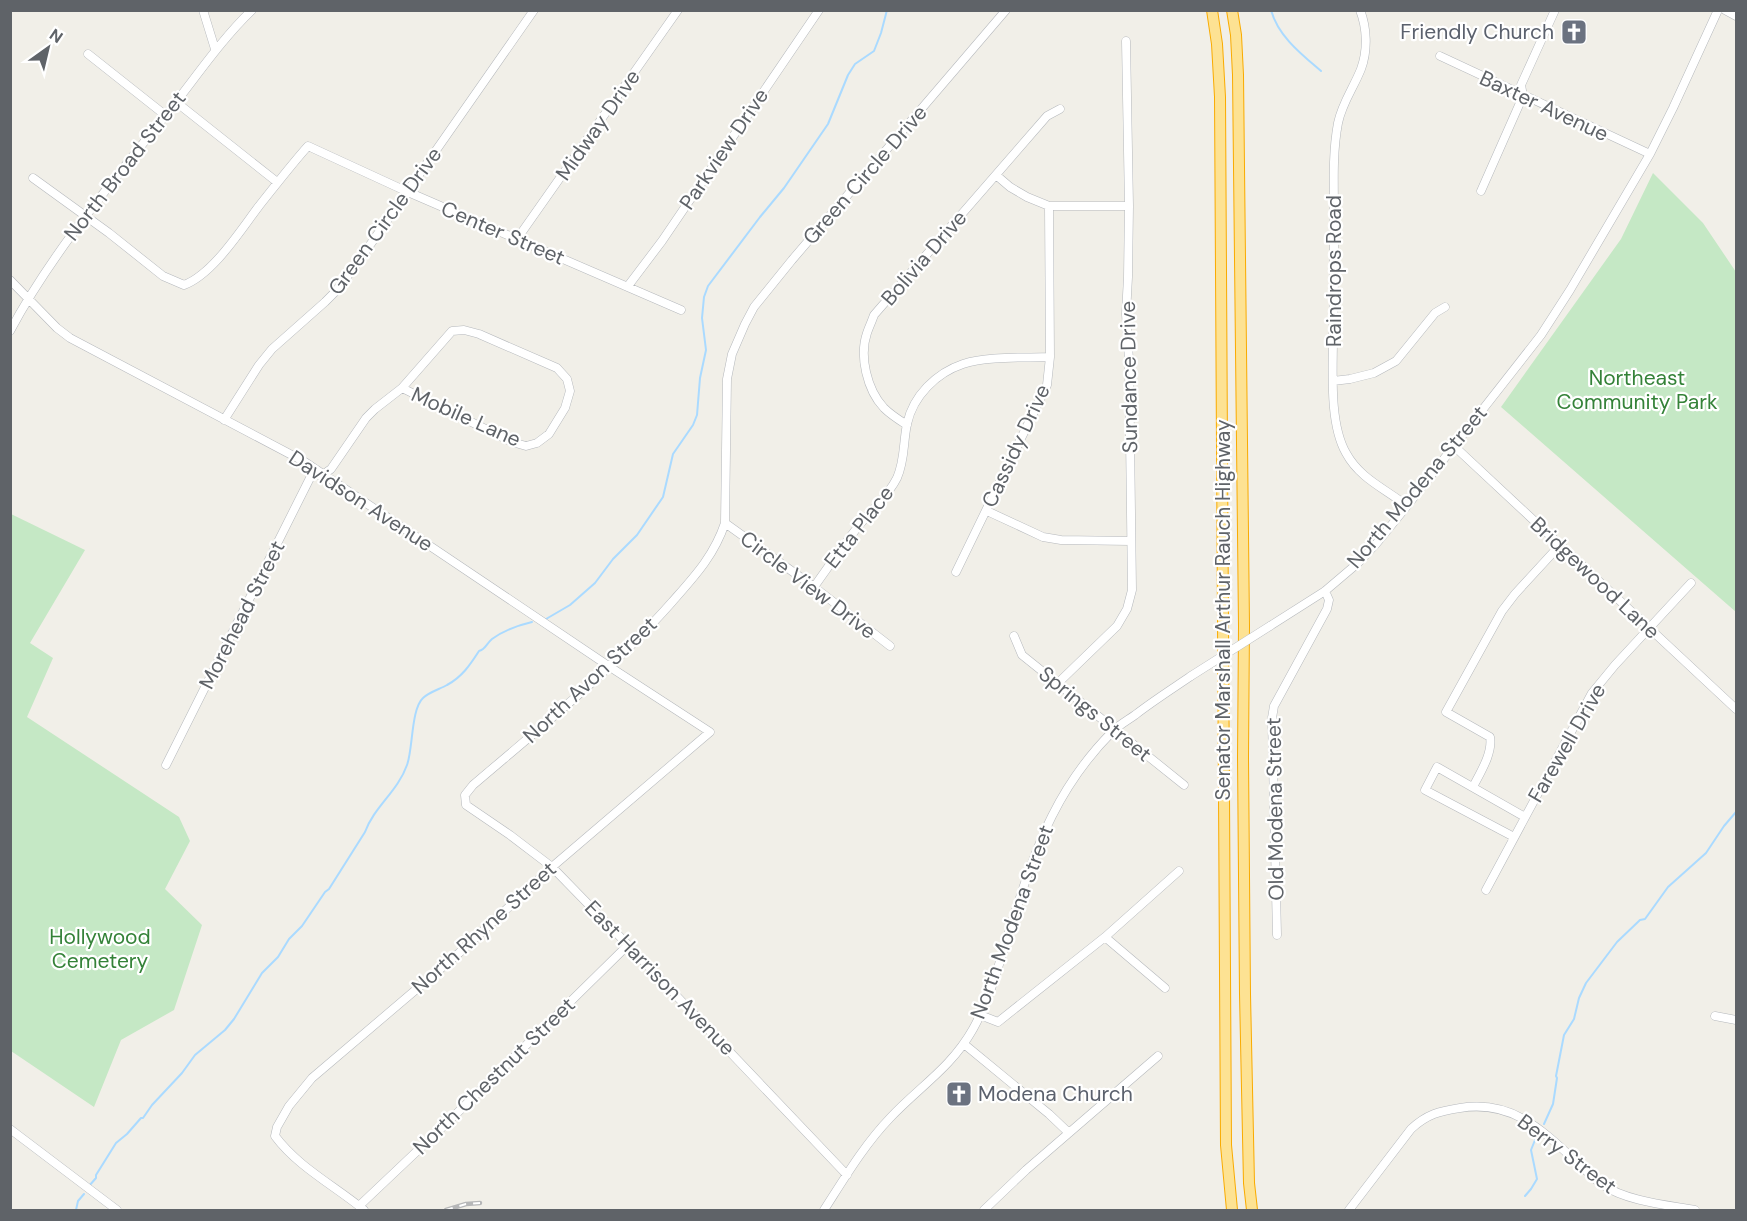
<svg xmlns="http://www.w3.org/2000/svg" width="1747" height="1221" font-family="'DM Sans',sans-serif">
<style>
.green{fill:#c5e8c5}
.lines{fill:none;stroke-linecap:round;stroke-linejoin:round}
.stream{stroke:#aadaff;stroke-width:2}
.minor-casing{stroke:#b5b8bc;stroke-width:9}
.highway-casing{stroke:#f9ab00;stroke-width:12}
.minor{stroke:#fff;stroke-width:8}
.highway{stroke:#fde293;stroke-width:10}
.rail-casing{stroke:#b6b7b8;stroke-width:4.5}
.rail{stroke:#fff;stroke-width:2;stroke-dasharray:7;stroke-linecap:butt}
.minor-bridge-casing{stroke:#b5b8bc;stroke-width:9;stroke-linecap:butt}
.minor-bridge{stroke:#fff;stroke-width:8}
.labels{text-anchor:middle;dominant-baseline:central;stroke-width:4.5;stroke-linejoin:round;paint-order:stroke}
.worship-label{font-size:21px;fill:#5b616d;stroke:#fff;text-anchor:end}
.street-label{font-size:21px;fill:#5f6368;stroke:#fff}
.park-label{font-size:21px;fill:#348238;stroke:#fff}
</style>
<rect width="100%" height="100%" fill="#f1efe8"/>
<path class="green" d="M1653 173 1703 223 1736 272V612L1501 407 1621 239Z
M11 514 85 550 30 643 53 658 27 717 179 817 190 841 165 889 202 925 174 1010 121 1040 94 1107 11 1051Z"/>
<g class="lines">
<path class="stream" d="M1271 10C1278 36 1301 54 1321 71
M546 619 570 605 595 583 613 559 637 535 663 497 673 454 693 425 697 415 700 378 706 350 702 318 704 297 708 286 760 217 784 188 828 124 848 75 855 64 874 51 881 33 887 10
M1544 1124 1553 1104 1557 1078 1556 1076 1564 1035 1574 1019 1579 998 1586 983 1617 942 1640 920 1645 919 1668 887 1706 853 1724 826 1736 812
M89 1186 96 1178V1175L116 1143 127 1134 141 1118H143L152 1105 182 1073 195 1055 225 1030 234 1019 262 973 278 957 289 939 302 926 325 892 329 889 365 832C374 807 398 791 407 765 413 749 411 709 423 698 429 692 440 689 447 685 462 677 470 665 479 651 485 650 487 643 492 639 503 631 519 625 532 622
M1525 1196 1531 1189 1537 1179 1531 1150 1537 1135
M76 1210 78 1201 84 1194"/>
<defs>
<path id="minor" d="M203 10 215 49
M1360 10C1367 28 1368 50 1361 69 1354 87 1342 103 1338 123 1331 160 1335 199 1334 237 1334 270 1334 303 1333 337 1333 371 1329 423 1346 453 1360 479 1386 489 1407 506
M1725 10 1736 16
M88 54 165 115
M1440 56 1650 154
M176 102 277 182
M996 175 1010 187 1027 197 1049 206H1129
M33 178 109 233 163 276 184 285C213 274 240 231 259 206 275 186 291 165 308 146L408 192 681 310
M1481 191 1523 96 1521 85 1555 10
M517 239 678 10
M10 280 57 328 70 338 305 462 610 667 710 732 552 867 459 953 312 1078 289 1106 277 1127 275 1136C298 1167 335 1186 364 1210
M628 286 662 241 819 10
M464 330 479 334 557 368 567 379 570 391 565 408 549 434 537 443 526 446 512 442 402 388 452 331Z
M10 331C55 247 118 176 176 102 201 70 223 38 252 10
M1333 381 1350 379 1374 373 1396 361 1435 313 1445 307
M224 420 259 365 272 349 325 302 336 291 356 265 534 10
M907 425C899 420 891 415 884 408 867 390 859 356 867 333 869 327 872 321 874 315L1047 116 1060 109
M1454 446 1736 709
M987 511 1043 537 1061 540 1131 541
M725 523 814 587 890 646
M956 572 1047 385 1050 357 1049 206
M814 587C828 567 842 547 857 528 870 511 887 498 897 478 905 460 903 443 907 424 913 396 936 373 963 364 986 356 1026 358 1050 357
M1270 626 1325 591 1358 563 1376 544 1407 506 1541 335 1570 290 1650 154 1673 108 1718 10
M1014 636 1022 655 1184 785
M1057 684 1117 626 1127 609 1132 590 1129 360 1126 314 1128 277 1129 206 1126 41
M166 765 311 476 324 474 331 469 366 418 375 409 402 388
M1473 787C1480 773 1493 753 1490 737L1446 712 1502 611 1515 594 1560 545
M1514 837 1425 790 1437 767 1525 817
M1486 890 1592 693 1615 665 1691 583
M1277 935 1272 718 1274 706 1327 609 1329 600 1325 591
M1105 937 1165 988
M980 1015 998 1022 1105 937 1179 871
M1715 1016 1736 1020
M964 1044 1049 1114 1069 1133
M10 1129 117 1210
M847 1175 628 945 552 867 510 835 466 805 465 795 473 785C541 727 612 670 672 602 694 577 714 556 725 523L727 379 732 354 745 324 754 307 792 260 1006 10
M359 1206 451 1119 628 945
M824 1210C844 1179 864 1145 890 1118 919 1087 951 1068 973 1029 993 993 1002 952 1015 913 1037 843 1059 785 1113 731 1119 725 1128 720 1135 715 1153 701 1172 689 1191 676
M984 1210 1026 1170 1158 1056
M1349 1210 1411 1129C1427 1114 1440 1111 1460 1108 1515 1099 1546 1134 1582 1167 1589 1173 1595 1180 1603 1185 1626 1201 1667 1205 1695 1210"/>
<path id="highway" d="M1212 10 1217 44 1220 97 1226 1145 1232 1210
M1232 10 1236 35 1238 75 1244 626 1243 757 1245 994 1249 1183 1252 1210"/>
</defs>
<use href="#minor" class="minor-casing"/>
<use href="#highway" class="highway-casing"/>
<use href="#minor" class="minor"/>
<use href="#highway" class="highway"/>
<defs>
<path id="rail" d="M446 1210 466 1204 480 1203"/>
</defs>
<use href="#rail" class="rail-casing"/>
<use href="#rail" class="rail"/>
<defs>
<path id="minor-bridge" d="M1191 676 1270 626"/>
</defs>
<use href="#minor-bridge" class="minor-bridge-casing"/>
<use href="#minor-bridge" class="minor-bridge"/>
</g>
<defs>
<symbol id="church-square" viewBox="-11 -11 22 22"><rect x="-9" y="-9" width="18" height="18" rx="4" fill="#6b7280" stroke="#fff"/><path d="M-1.2-6h2.4v3.5h3.3v2.4h-3.3V6h-2.4V-.1h-3.3v-2.4h3.3Z" fill="#fff"/></symbol>
</defs>
<g fill-rule="evenodd">
<use href="#church-square" x="1559" y="17" width="30" height="30"/>
<use href="#church-square" x="944" y="1079" width="30" height="30"/>
</g>
<g class="labels">
<g class="worship-label">
<text x="1554" y="32">Friendly Church</text>
<text x="978" y="1094" text-anchor="start">Modena Church</text>
</g>
<g class="street-label">
<text transform="translate(1544 106) rotate(25)">Baxter Avenue</text>
<text transform="translate(598 125) rotate(-55)">Midway Drive</text>
<text transform="translate(724 149) rotate(-56)">Parkview Drive</text>
<text transform="translate(125 166) rotate(-52)">North Broad Street</text>
<text transform="translate(865 175) rotate(-49)">Green Circle Drive</text>
<text transform="translate(385 221) rotate(-54)">Green Circle Drive</text>
<text transform="translate(503 233) rotate(23)">Center Street</text>
<text transform="translate(924 258) rotate(-49)">Bolivia Drive</text>
<text transform="translate(1334 271) rotate(-90)">Raindrops Road</text>
<text transform="translate(1129 377) rotate(-91)">Sundance Drive</text>
<text transform="translate(466 417) rotate(24)">Mobile Lane</text>
<text transform="translate(1016 446) rotate(-65)">Cassidy Drive</text>
<text transform="translate(1417 487) rotate(-50)">North Modena Street</text>
<text transform="translate(361 501) rotate(33)">Davidson Avenue</text>
<text transform="translate(859 527) rotate(-52)">Etta Place</text>
<text transform="translate(1595 578) rotate(43)">Bridgewood Lane</text>
<text transform="translate(808 585) rotate(37)">Circle View Drive</text>
<text transform="translate(1223 610) rotate(-90)">Senator Marshall Arthur Rauch Highway</text>
<text transform="translate(242 615) rotate(-63)">Morehead Street</text>
<text transform="translate(590 680) rotate(-43)">North Avon Street</text>
<text transform="translate(1095 714) rotate(39)">Springs Street</text>
<text transform="translate(1567 743) rotate(-60)">Farewell Drive</text>
<text transform="translate(1275 809) rotate(-91)">Old Modena Street</text>
<text transform="translate(1012 922) rotate(-70)">North Modena Street</text>
<text transform="translate(484 928) rotate(-42)">North Rhyne Street</text>
<text transform="translate(660 978) rotate(46)">East Harrison Avenue</text>
<text transform="translate(494 1076) rotate(-44)">North Chestnut Street</text>
<text transform="translate(1567 1154) rotate(37)">Berry Street</text>
</g>
<g class="park-label">
<text x="1637" y="378">Northeast<tspan x="1637" dy="24">Community Park</tspan></text>
<text x="100" y="937">Hollywood<tspan x="100" dy="24">Cemetery</tspan></text>
</g>
</g>
<rect width="1747" height="1221" fill="none" stroke="#5f6368" stroke-width="24"/>
<g transform="translate(48 48) rotate(34)" stroke="#ffffff" stroke-width="4.5" paint-order="stroke">
<path d="M0-4.5L10 22L0 15L-10 22Z" fill="#5f6368"/>
<text y="-9" font-size="16" font-weight="bold" text-anchor="middle" fill="#5f6368">N</text>
</g>
</svg>
